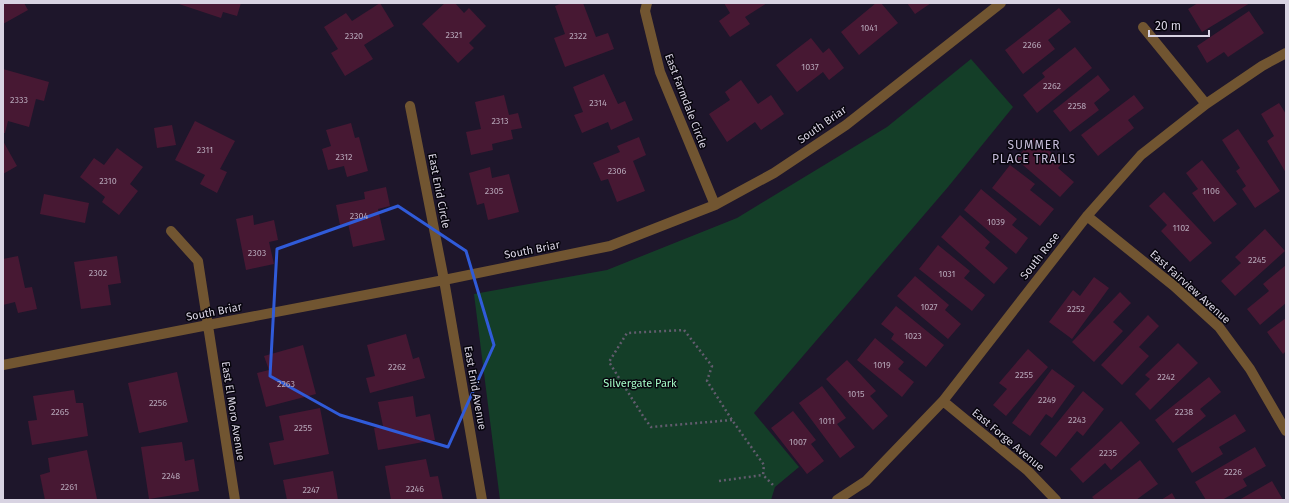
<svg xmlns="http://www.w3.org/2000/svg" width="1289" height="503" font-family="'Fira Sans',sans-serif">
<style>
.green{fill:#143e28}
.building{fill:#471833}
.lines{fill:none;stroke-linecap:round;stroke-linejoin:round}
.path{stroke:#625c6e;stroke-width:2.5;stroke-dasharray:2 3;stroke-linecap:butt}
.minor{stroke:#715531;stroke-width:10}
.marked{fill:none;stroke:#305bd9;stroke-width:3;stroke-linejoin:round}
.labels{text-anchor:middle;dominant-baseline:central;stroke-width:3;stroke-linejoin:round;paint-order:stroke}
.number-label{font-size:9px;fill:#b4a4b6}
.street-label{font-size:11px;fill:#d8d3e2;stroke:#07050d}
.park-label{font-size:11px;fill:#a4fac6;stroke:#07050d}
.neighbourhood-label{font-size:12px;letter-spacing:1px;fill:#c6bcd9;stroke:#07050d}
</style>
<rect width="100%" height="100%" fill="#1e162b"/>
<path class="green" d="M971 59 1013 107 948 187 754 413 799 467 775 487 771 500H500L474 294 607 270 737 218 887 127Z"/>
<path class="building" d="M3 3H24L28 10 3 24Z
M176 3H241L237 16 223 12 221 18Z
M380 3 394 26 364 45 373 59 345 76 331 53 338 49 324 27 346 13 352 21Z
M445 3H455L464 13 469 8 486 26 469 43 474 48 458 63 422 24Z
M562 3H583L596 37 608 33 614 49 565 67 554 38 565 34 555 6Z
M724 3H767L745 17 750 24 730 37 719 21 730 13Z
M876 3H881L898 23 859 55 841 32Z
M907 3H931L915 14Z
M1198 3H1250L1202 32 1188 9Z
M1059 8 1071 22 1048 40 1055 49 1023 74 1005 50Z
M1249 11 1264 33 1228 57 1224 52 1207 63 1197 46Z
M811 38 823 53 829 48 844 68 829 80 823 72 797 92 776 65Z
M1075 47 1092 68 1037 113 1023 95 1045 77 1042 73Z
M3 69 49 82 44 101 36 99 29 127 8 121 5 133H3Z
M604 74 618 104 625 101 633 120 611 130 608 122 582 133 574 115 583 112 573 87Z
M1098 75 1110 90 1094 103 1099 110 1070 132 1053 111Z
M741 80 758 104 771 95 784 114 761 130 755 122 727 142 709 114 730 100 725 92Z
M504 95 509 115 518 113 522 128 511 130 513 139 492 144 493 150 471 155 466 132 481 129 475 102Z
M1134 95 1144 108 1128 120 1134 128 1098 156 1081 135Z
M1279 103 1286 114V173L1267 141 1274 136 1261 114Z
M195 121 235 141 220 169 227 172 217 193 200 184 205 175 175 160Z
M351 123 355 138 359 137 368 171 347 177 344 166 328 170 322 149 331 146 326 130Z
M172 125 176 145 157 148 154 128Z
M1238 129 1280 191 1255 208 1242 189 1246 186 1236 171 1240 168 1222 140Z
M639 137 646 155 633 161 645 191 617 202 608 179 601 181 593 163 620 152 617 146Z
M1034 138 1063 162 1058 168 1074 182 1060 197 1016 159Z
M3 141 17 166 3 174Z
M117 148 143 167 130 184 138 191 119 215 102 202 105 197 80 177 94 158 104 165Z
M1202 160 1237 204 1214 222 1192 193 1198 189 1186 173Z
M1010 165 1035 184 1030 190 1054 209 1040 226 992 188Z
M490 167 492 178 509 174 519 212 488 220 484 203 477 205 469 173Z
M386 187 390 206 378 209 385 240 353 247 348 223 340 225 336 205 365 199 364 192Z
M981 189 1017 219 1012 225 1028 238 1016 254 964 210Z
M1164 192 1212 243 1190 262 1161 231 1167 225 1149 206Z
M44 194 89 203 85 223 40 214Z
M253 215 254 225 274 220 278 240 269 242 274 264 246 270 236 219Z
M960 215 990 242 985 248 1008 268 994 284 941 237Z
M1265 229 1285 251 1235 296 1221 281 1241 263 1235 257Z
M938 245 970 271 964 278 985 295 972 311 919 269Z
M18 256 25 288 32 287 37 309 18 313 15 302 3 305V259Z
M117 256 121 283 108 285 111 305 81 309 74 262Z
M1286 265V303L1260 325 1247 309 1269 291 1263 284Z
M915 276 949 305 945 310 961 324 948 339 897 296Z
M1094 277 1109 288 1072 339 1049 322 1073 290 1080 296Z
M1120 292 1131 303 1113 322 1123 331 1094 362 1072 342Z
M896 306 944 345 926 367 891 339 894 334 881 324Z
M1148 315 1159 326 1139 347 1149 356 1122 385 1101 365Z
M1286 318V351L1283 354 1267 332Z
M406 334 413 359 419 357 425 378 370 393 366 378 375 376 367 345Z
M875 338 904 362 898 369 914 382 902 397 857 360Z
M1178 343 1198 363 1150 410 1135 394 1150 379 1145 375Z
M303 345 316 394 266 407 257 373 269 370 264 356Z
M1028 349 1048 367 1006 416 993 405 1007 389 999 383Z
M847 360 876 391 870 396 888 416 873 430 826 379Z
M1052 369 1075 386 1052 418 1046 414 1030 436 1012 423Z
M177 372 188 422 139 433 128 383Z
M1209 377 1221 392 1200 409 1206 416 1173 443 1155 420Z
M822 386 846 418 837 424 855 447 840 458 799 403Z
M74 390 76 403H83L88 436 32 445 28 421 37 420 33 396Z
M1083 391 1104 409 1083 436 1077 431 1056 457 1040 444Z
M413 396 416 417 430 414 435 440 378 450 374 428 383 426 378 402Z
M320 408 329 454 274 465 269 443 284 440 279 416Z
M793 411 816 440 811 444 824 461 807 474 771 428Z
M1235 414 1246 431 1219 447 1223 454 1192 473 1177 449Z
M1121 421 1140 443 1111 470 1105 463 1083 483 1070 469Z
M182 442 185 461 194 459 199 491 149 499 141 447Z
M1255 447 1266 466 1243 479 1247 486 1222 500H1206L1195 482Z
M87 450 97 499 92 500H45L40 475 50 472 48 458Z
M426 459 430 477 438 476 443 500H391L385 466Z
M1140 460 1158 484 1136 500H1095L1092 497Z
M333 471 338 500H287L283 480Z
M1272 481 1283 500H1239Z
M1172 493 1176 500H1161Z"/>
<g class="lines">
<path class="path" d="M732 420 651 427 643 416 609 362 627 333 684 330 712 366 707 381 732 420 764 465 763 475 775 487
M719 481 763 475"/>
<path class="minor" d="M647 3 645 11 660 72 715 205
M1143 27 1206 104
M410 106 444 280 482 500
M1087 216 1174 286 1219 327 1250 369 1286 431
M171 231 198 261 235 500
M3 365 208 325 444 280 610 246 715 205 774 173 846 125 1001 3
M943 401 1028 471 1056 500
M837 500 866 481 943 401 1087 216 1141 155 1206 104 1262 66 1286 53"/>
</g>
<path class="marked" d="M398 206 466 251 494 345 448 447 340 415 270 376 277 249Z"/>
<g class="labels">
<g class="number-label">
<text x="869" y="28">1041</text>
<text x="454" y="35">2321</text>
<text x="354" y="36">2320</text>
<text x="578" y="36">2322</text>
<text x="1032" y="45">2266</text>
<text x="810" y="67">1037</text>
<text x="1052" y="86">2262</text>
<text x="19" y="100">2333</text>
<text x="598" y="103">2314</text>
<text x="1077" y="106">2258</text>
<text x="500" y="121">2313</text>
<text x="205" y="150">2311</text>
<text x="344" y="157">2312</text>
<text x="617" y="171">2306</text>
<text x="108" y="181">2310</text>
<text x="494" y="191">2305</text>
<text x="1211" y="191">1106</text>
<text x="359" y="216">2304</text>
<text x="996" y="222">1039</text>
<text x="1181" y="228">1102</text>
<text x="257" y="253">2303</text>
<text x="1257" y="260">2245</text>
<text x="98" y="273">2302</text>
<text x="947" y="274">1031</text>
<text x="929" y="307">1027</text>
<text x="1076" y="309">2252</text>
<text x="913" y="336">1023</text>
<text x="882" y="365">1019</text>
<text x="397" y="367">2262</text>
<text x="1024" y="375">2255</text>
<text x="1166" y="377">2242</text>
<text x="286" y="384">2263</text>
<text x="856" y="394">1015</text>
<text x="1047" y="400">2249</text>
<text x="158" y="403">2256</text>
<text x="60" y="412">2265</text>
<text x="1184" y="412">2238</text>
<text x="1077" y="420">2243</text>
<text x="827" y="421">1011</text>
<text x="303" y="428">2255</text>
<text x="798" y="442">1007</text>
<text x="1108" y="453">2235</text>
<text x="1233" y="472">2226</text>
<text x="171" y="476">2248</text>
<text x="69" y="487">2261</text>
<text x="415" y="489">2246</text>
<text x="311" y="490">2247</text>
</g>
<g class="street-label">
<text transform="translate(686 101) rotate(69)">East Farmdale Circle</text>
<text transform="translate(822 125) rotate(-35)">South Briar</text>
<text transform="translate(439 191) rotate(79)">East Enid Circle</text>
<text transform="translate(532 250) rotate(-11)">South Briar</text>
<text transform="translate(1040 256) rotate(-52)">South Rose</text>
<text transform="translate(1190 287) rotate(42)">East Fairview Avenue</text>
<text transform="translate(214 312) rotate(-11)">South Briar</text>
<text transform="translate(475 388) rotate(80)">East Enid Avenue</text>
<text transform="translate(233 411) rotate(81)">East El Moro Avenue</text>
<text transform="translate(1008 440) rotate(40)">East Forge Avenue</text>
</g>
<g class="park-label">
<text x="640" y="383">Silvergate Park</text>
</g>
<g class="neighbourhood-label">
<text x="1034" y="145">SUMMER<tspan x="1034" dy="14">PLACE TRAILS</tspan></text>
</g>
</g>
<rect width="1289" height="503" fill="none" stroke="#d8d3e2" stroke-width="8"/>
<path d="M1149 30v6h60v-6" fill="none" stroke="#d8d3e2" stroke-width="2"/>
<text x="1155" y="30" font-size="12" fill="#d8d3e2" stroke="#07050d" stroke-width="3" paint-order="stroke">20 m</text>
</svg>
